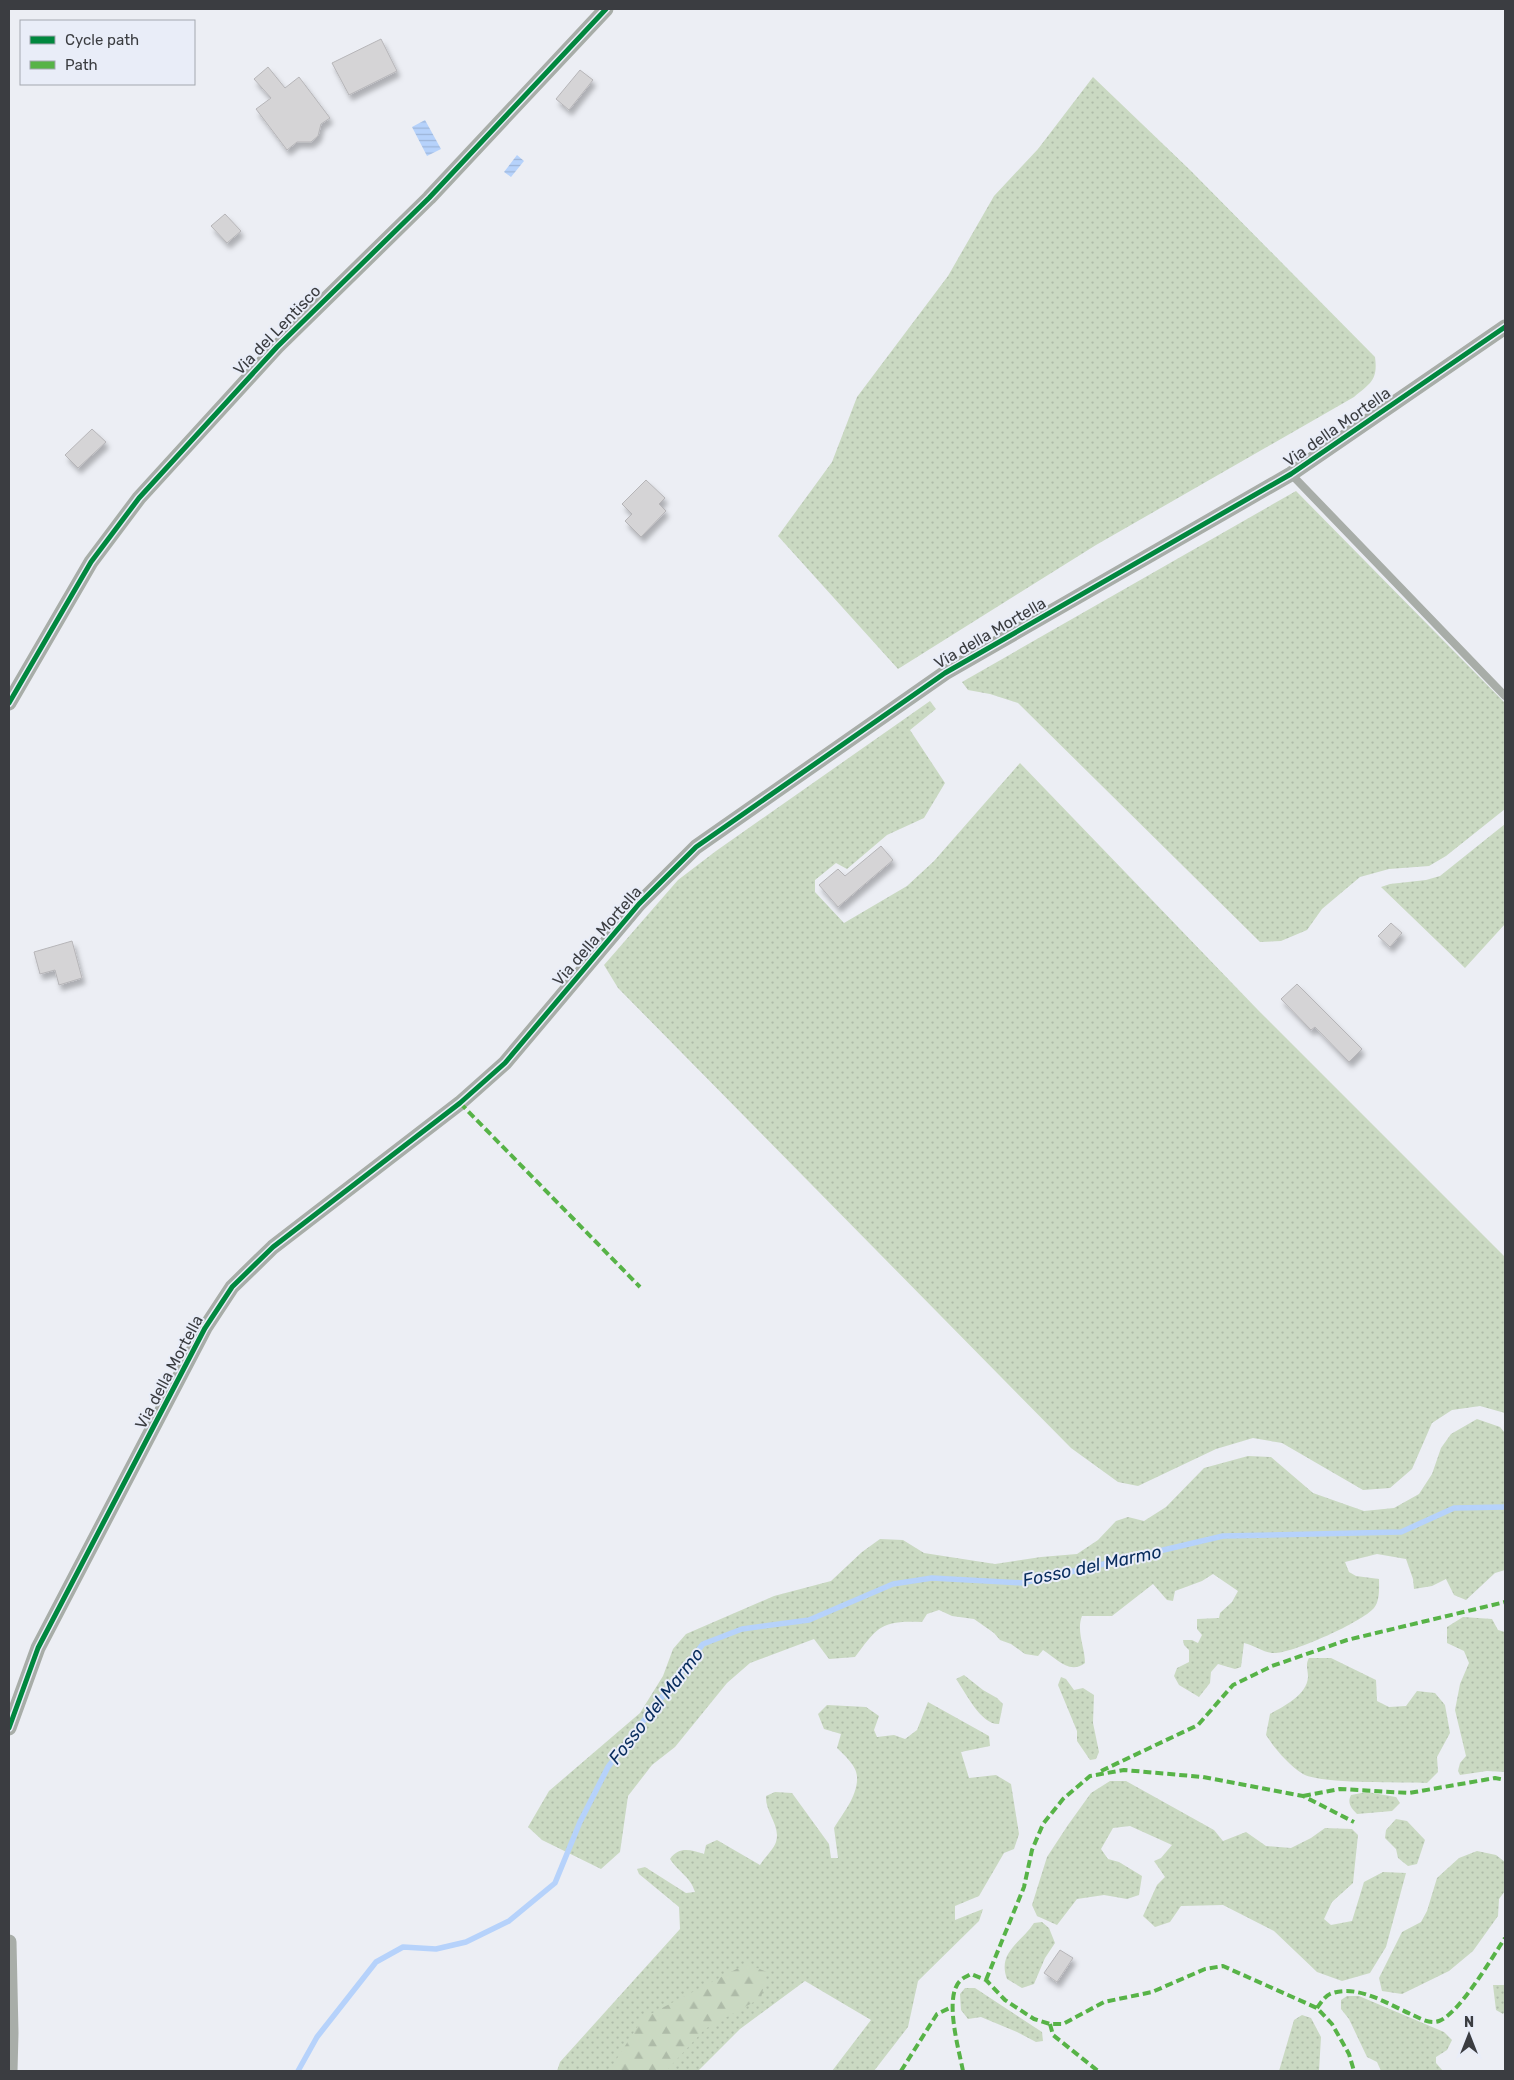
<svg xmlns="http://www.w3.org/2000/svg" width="1514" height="2080" font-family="Rubik,sans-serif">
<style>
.grass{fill:url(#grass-dots)}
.forest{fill:url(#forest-firs)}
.water{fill:url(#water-rules)}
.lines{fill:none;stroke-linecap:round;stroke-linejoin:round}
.stream{stroke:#b6d2fb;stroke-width:5.5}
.building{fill:#d5d4d6;stroke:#b6b5b8;filter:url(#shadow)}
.lane{stroke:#a8ada8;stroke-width:8}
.street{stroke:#a8ada8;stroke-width:15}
.quiet{stroke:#57b347;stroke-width:4;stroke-dasharray:8 4;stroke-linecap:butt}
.cycleway-casing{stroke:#e9edf8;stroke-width:8}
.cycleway{stroke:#00873e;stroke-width:5}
.labels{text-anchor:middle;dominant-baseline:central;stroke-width:4;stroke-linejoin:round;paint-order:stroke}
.street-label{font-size:16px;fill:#3b3d41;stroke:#e9edf8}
.water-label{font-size:18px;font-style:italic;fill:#082c5d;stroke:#e9edf8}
</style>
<defs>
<pattern id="grass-dots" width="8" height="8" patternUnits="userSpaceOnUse" patternTransform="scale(1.25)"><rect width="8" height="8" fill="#cad9c2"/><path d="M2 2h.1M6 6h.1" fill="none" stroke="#aebba8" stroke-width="1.8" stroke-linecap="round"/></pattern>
<pattern id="forest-firs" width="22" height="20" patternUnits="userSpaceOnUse" patternTransform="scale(1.25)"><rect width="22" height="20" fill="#cad9c2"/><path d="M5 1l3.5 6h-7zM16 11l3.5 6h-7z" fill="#aebba8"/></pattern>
<pattern id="water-rules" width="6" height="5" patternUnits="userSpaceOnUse" patternTransform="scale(1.25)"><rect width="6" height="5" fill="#b6d2fb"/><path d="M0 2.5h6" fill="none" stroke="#9db5d8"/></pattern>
<filter id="shadow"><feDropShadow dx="3" dy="5.5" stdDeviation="2.5" flood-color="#0004"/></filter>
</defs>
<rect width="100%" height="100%" fill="#eceef4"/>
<path class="grass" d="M1093 77 1190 170 1375 357C1378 380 1371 383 1354 397L1096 545 898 669 778 536 832 462 857 397 948 276 994 196 1038 149Z
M1296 491 1505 703V809L1446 856 1429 866 1389 869 1360 877 1322 909 1307 930 1281 941 1260 942 1018 703 990 694 968 690 962 682Z
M930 701 936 709 910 730 945 783 924 818 887 835 847 869 836 863 815 880V892L844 923 907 886 934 861 1020 763 1257 1009 1505 1257V1413L1480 1406 1452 1410 1432 1423 1412 1469 1390 1488 1363 1490 1282 1443 1253 1438 1216 1449 1138 1486 1118 1482 1071 1448 618 988 604 965 678 880 716 851Z
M1505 824V924L1465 968 1381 887 1390 884 1426 880 1440 876Z
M1477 1419 1500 1427 1505 1433V1570L1495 1573 1466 1600 1454 1595 1446 1579 1432 1586 1414 1589 1413 1579 1406 1559 1377 1554 1345 1562 1349 1572 1356 1576 1379 1579C1379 1588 1380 1601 1374 1608 1362 1622 1295 1652 1276 1653 1264 1654 1255 1645 1244 1643L1241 1667 1235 1669 1218 1664 1211 1672 1210 1683 1199 1697 1179 1685 1174 1676 1177 1668 1189 1662V1650L1184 1645 1183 1640H1192L1198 1643 1202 1635 1197 1629V1619L1219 1618 1220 1613 1232 1602 1238 1591 1213 1574 1202 1581 1175 1591 1173 1601 1167 1600 1153 1584 1112 1616H1082C1076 1631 1085 1647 1085 1663 1069 1675 1056 1658 1043 1650L1038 1656 1025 1654 1011 1644 1000 1640 994 1633 974 1619 952 1616 939 1610 927 1614 922 1622C882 1620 878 1626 855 1657L829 1659 814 1639 750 1663 727 1683 675 1747 652 1765 628 1796 620 1852 601 1869 542 1840 528 1827 549 1791 640 1713 663 1676 673 1649 686 1634 774 1596 831 1581 862 1552 880 1539 903 1540 924 1553 995 1564 1041 1557 1077 1554 1098 1540 1116 1521 1128 1517 1144 1521 1166 1507 1204 1468 1248 1456 1271 1457 1313 1493 1364 1511 1394 1508 1419 1494 1432 1474 1441 1448 1451 1434Z
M1463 1617 1492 1619 1498 1630 1505 1632V1772L1487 1771 1460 1775 1458 1771 1460 1763 1466 1756 1455 1710 1460 1684 1469 1663 1464 1651 1447 1643V1627Z
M1309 1658H1331L1376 1680 1377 1701 1389 1707 1406 1706 1417 1691 1435 1693 1445 1705 1450 1733 1437 1757 1438 1772 1427 1783C1404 1782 1319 1784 1303 1774 1289 1765 1275 1749 1266 1735L1270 1714C1284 1706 1307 1695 1308 1677 1308 1669 1305 1665 1309 1658Z
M964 1675 983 1690 997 1698 1003 1704 999 1724C981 1725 966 1693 956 1679Z
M1061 1677 1066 1679 1074 1690 1083 1688 1094 1695 1093 1723 1099 1752 1096 1759 1090 1760 1077 1741V1731L1058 1685Z
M928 1702 989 1736 990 1746 961 1752 969 1778 996 1775 1011 1784 1019 1834 1014 1849 1004 1853 979 1896 955 1906V1920L983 1909 979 1921 918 1981 908 2027 874 2071H832L871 2020 805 1981 740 2029 698 2071H557L560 2062 680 1929 679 1907 639 1874 637 1869 645 1867 686 1893 695 1892C690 1876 680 1874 670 1859 679 1846 691 1850 704 1854L706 1845 717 1840 760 1865C764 1858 774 1849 776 1842 781 1825 765 1813 766 1796L775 1792 792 1793 829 1844 831 1858H838L834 1828C843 1813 858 1796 857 1777 857 1766 844 1755 837 1748L841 1734 824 1729 818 1714 827 1705 866 1707 879 1716 874 1730 877 1737 894 1735 905 1739 917 1730Z
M1110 1781H1126L1214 1830 1223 1841 1246 1832 1266 1846 1291 1848 1311 1838 1325 1828 1352 1829 1358 1835 1353 1883 1332 1902 1324 1919 1331 1925 1352 1921 1364 1882 1383 1872 1406 1873 1386 1947 1370 1973 1342 1981 1317 1972 1274 1931 1223 1905 1181 1906 1170 1922 1155 1927 1143 1916 1157 1885 1165 1877 1154 1861 1161 1858 1172 1845 1130 1826 1113 1828 1101 1849 1108 1859 1119 1862 1142 1876 1139 1895 1127 1899 1104 1895 1077 1899 1057 1925 1037 1916 1032 1905 1047 1857 1068 1825 1091 1793Z
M1367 1792 1396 1797 1400 1803 1392 1811 1357 1814C1351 1808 1347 1803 1351 1795Z
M1396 1819 1407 1821 1425 1840 1417 1864 1408 1866 1398 1858 1396 1849 1385 1838 1386 1830Z
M1477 1851 1496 1855 1505 1862V1891L1499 1899 1498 1916 1473 1951 1449 1971 1402 1994 1382 1991 1379 1978 1402 1932 1421 1922 1427 1911 1437 1878 1459 1858Z
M1042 1922 1049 1928 1055 1943 1045 1958 1034 1984 1022 1988 1007 1979C997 1952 1021 1943 1034 1923Z
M1493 1985H1505V2011L1503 2014 1496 2010Z
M965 1988H975L1042 2032 1043 2041 1036 2042 1017 2032 981 2017 968 2019 961 2010 960 1994Z
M1347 1996H1359L1444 2032 1452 2040 1447 2050 1436 2057V2063L1443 2071H1381L1377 2062 1367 2057 1349 2019 1341 2009V2000Z
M1302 2015 1311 2018 1321 2037 1319 2071H1279L1294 2020Z"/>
<path class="forest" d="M746 1964 767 1972 761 1998 705 2029 666 2071H609L643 2018Z"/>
<path class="water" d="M425 120 441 149 427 156 412 127Z
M517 155 524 161 511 177 504 172Z"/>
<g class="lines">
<path class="stream" d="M298 2071 317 2037 376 1962 403 1947 436 1949 466 1942 509 1921 555 1883 580 1822 608 1767 703 1644 742 1629 809 1620 893 1584 932 1578 1023 1583 1223 1536 1401 1532 1454 1508 1505 1507"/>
</g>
<path class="building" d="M381 39 397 71 349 95 332 63Z
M268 67 285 88 299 77 330 118 321 124 318 136 311 142H297L287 150 256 109 271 98 254 79Z
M580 70 593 80 569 110 556 99Z
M225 214 241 231 227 243 211 226Z
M92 429 106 442 78 468 65 455Z
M646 480 665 498 659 504 666 511 641 537 625 521 632 514 622 504Z
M881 846 893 860 838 907 819 885 838 869 845 876Z
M1391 923 1402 933 1390 947 1378 936Z
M72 941 82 978 59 985 55 970 40 974 34 952Z
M1297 984 1362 1049 1349 1062 1315 1027 1311 1030 1281 999Z
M1060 1950 1073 1958 1057 1982 1044 1973Z"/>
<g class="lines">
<path class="lane" d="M1291 474 1505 696"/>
<path class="street" d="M9 703 91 562 139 498 277 347 429 198 606 9
M9 1728 38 1648 205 1328 232 1287 273 1247 460 1103 505 1063 639 904 696 847 945 673 1291 474 1505 327
M9 1942 11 2033 10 2071"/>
<path class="quiet" d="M460 1103 640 1287
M1101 1771 1198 1725 1233 1685 1272 1666 1347 1640 1505 1602
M1303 1796 1340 1789 1409 1793 1495 1778 1505 1780
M986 1980 1024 1887 1032 1850 1043 1824 1063 1799 1090 1776 1124 1770 1203 1777 1303 1796 1354 1822
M1317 2008C1320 2004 1325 1996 1330 1994 1357 1983 1389 2005 1413 2015 1421 2019 1430 2024 1439 2021 1459 2014 1493 1956 1505 1938
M1050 2024 1053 2035 1098 2071
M901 2071 937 2014 952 2007
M963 2071C959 2050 943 1995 961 1980 964 1977 968 1976 971 1974L986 1980 1005 2000 1034 2019 1050 2024H1063L1104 2002 1152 1992 1205 1969 1223 1966 1317 2008 1332 2024 1349 2054 1354 2071"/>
<defs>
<path id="cycleway" d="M9 703 91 562 139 498 277 347 429 198 606 9
M9 1728 38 1648 205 1328 232 1287 273 1247 460 1103 505 1063 639 904 696 847 945 673 1291 474 1505 327"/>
</defs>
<use href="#cycleway" class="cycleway-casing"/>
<use href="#cycleway" class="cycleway"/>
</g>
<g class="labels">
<g class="street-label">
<text transform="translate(277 330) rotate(-46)">Via del Lentisco</text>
<text transform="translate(1337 427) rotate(-35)">Via della Mortella</text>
<text transform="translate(990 633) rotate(-30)">Via della Mortella</text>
<text transform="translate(597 936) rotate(-49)">Via della Mortella</text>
<text transform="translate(169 1372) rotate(-62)">Via della Mortella</text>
</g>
<g class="water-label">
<text transform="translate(1092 1566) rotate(-12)">Fosso del Marmo</text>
<text transform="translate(656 1706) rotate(-52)">Fosso del Marmo</text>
</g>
</g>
<rect width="1514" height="2080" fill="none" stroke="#3b3d41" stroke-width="20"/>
<rect x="20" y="20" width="175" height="65" fill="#e9edf8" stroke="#a3a7af"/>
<rect x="30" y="36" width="25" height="8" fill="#00873e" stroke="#a3a7af"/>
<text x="65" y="45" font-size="15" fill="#3b3d41">Cycle path</text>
<rect x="30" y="61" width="25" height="8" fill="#57b347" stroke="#a3a7af"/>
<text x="65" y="70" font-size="15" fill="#3b3d41">Path</text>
<g transform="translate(1469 2035)" stroke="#e9edf8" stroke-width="4" paint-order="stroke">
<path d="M0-4L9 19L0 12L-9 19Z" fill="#3b3d41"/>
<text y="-8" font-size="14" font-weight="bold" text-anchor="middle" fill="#3b3d41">N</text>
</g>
</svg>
